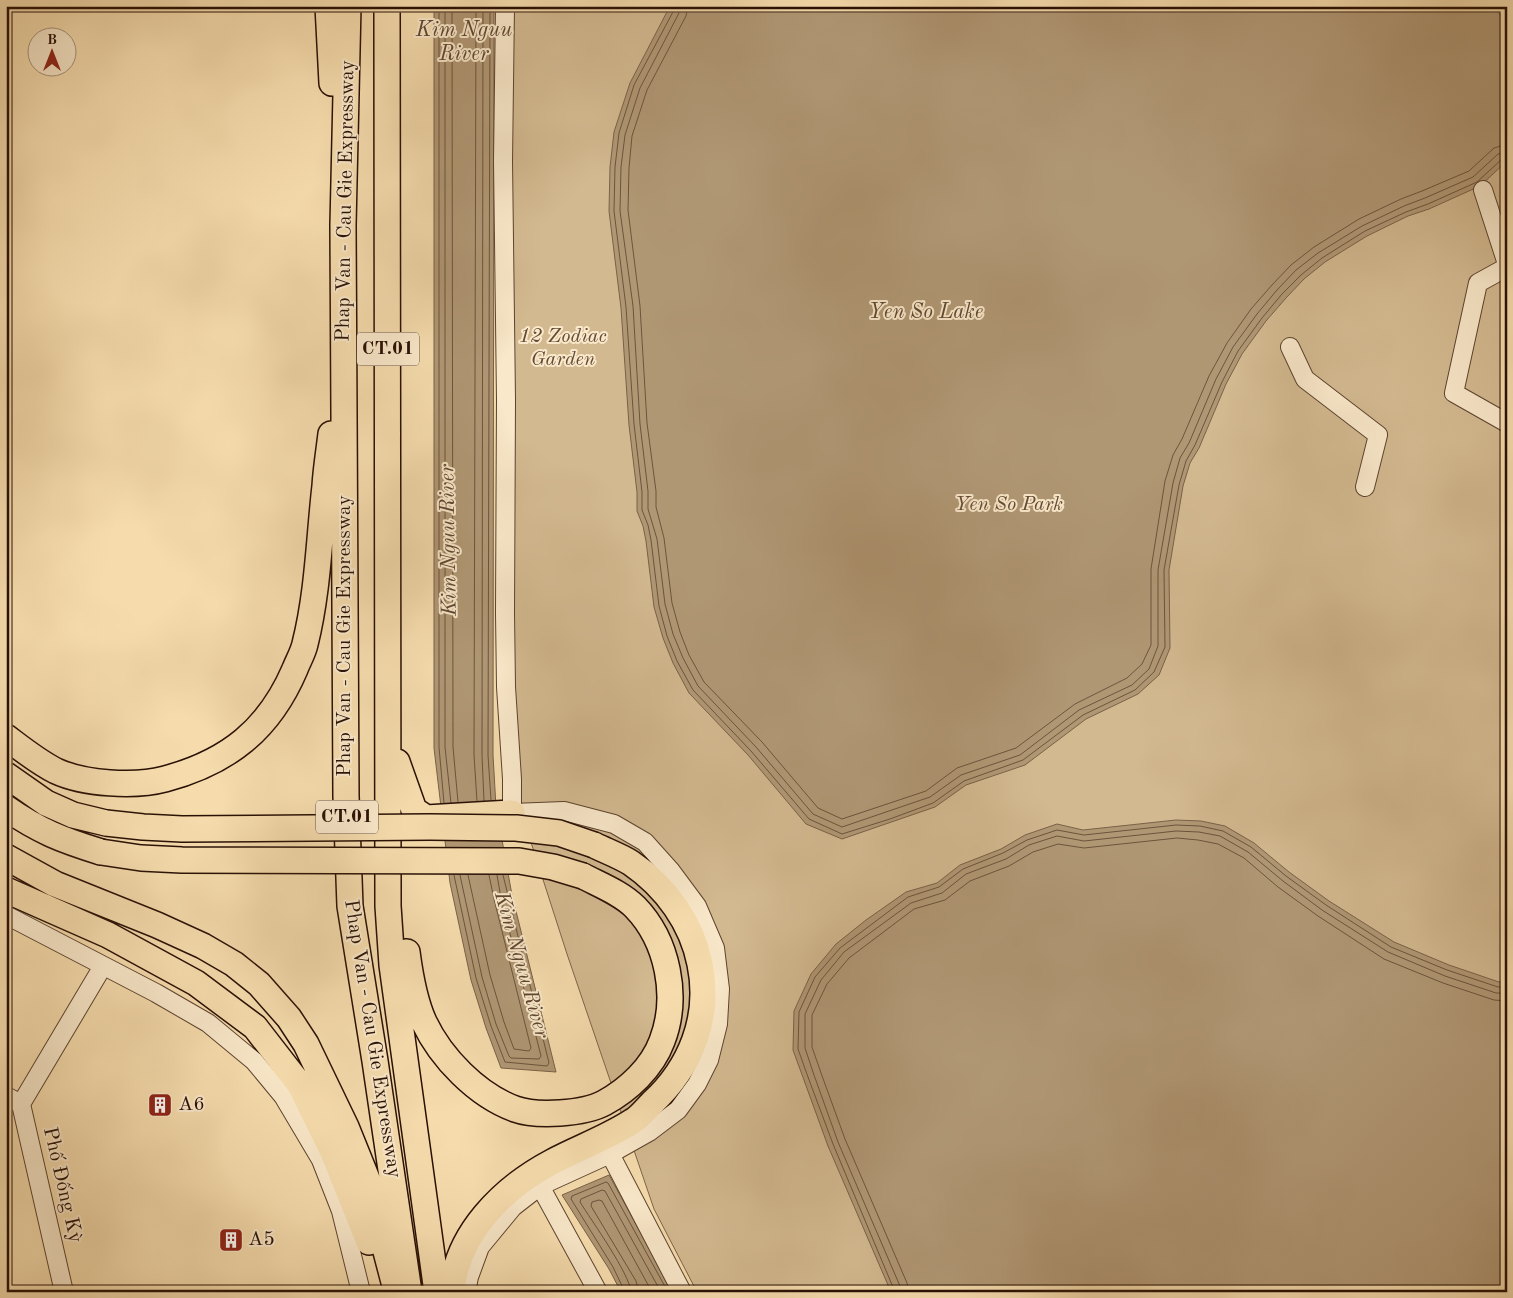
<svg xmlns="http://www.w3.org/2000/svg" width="1513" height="1298" font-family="'Old Standard TT',serif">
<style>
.green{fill:#d3b990;stroke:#7e644a}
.water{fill:#b09774;stroke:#7a6148}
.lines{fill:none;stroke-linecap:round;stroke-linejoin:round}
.shore{stroke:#6c543c;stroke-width:1}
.minor-casing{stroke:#5c432f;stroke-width:20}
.highway-casing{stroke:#291005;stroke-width:28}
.minor{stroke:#f9e8ca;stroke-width:18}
.highway{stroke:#f6dcad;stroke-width:25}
.highway-bridge-casing{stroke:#291005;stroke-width:28;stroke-linecap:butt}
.highway-bridge{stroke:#f6dcad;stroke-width:25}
.labels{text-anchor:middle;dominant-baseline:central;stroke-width:4;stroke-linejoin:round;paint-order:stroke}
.shield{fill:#f9e8ca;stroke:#675140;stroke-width:1}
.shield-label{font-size:19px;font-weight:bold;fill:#291005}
.street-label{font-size:20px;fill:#291005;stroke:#f9e8ca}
.park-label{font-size:20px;font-style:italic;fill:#644b36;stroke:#f9e8ca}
.poi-label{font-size:20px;fill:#291005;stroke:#f9e8ca;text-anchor:start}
.water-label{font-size:21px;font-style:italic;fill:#5f4631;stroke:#f9e8ca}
</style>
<rect width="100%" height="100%" fill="#f6dcad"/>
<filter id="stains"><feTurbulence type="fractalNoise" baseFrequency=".004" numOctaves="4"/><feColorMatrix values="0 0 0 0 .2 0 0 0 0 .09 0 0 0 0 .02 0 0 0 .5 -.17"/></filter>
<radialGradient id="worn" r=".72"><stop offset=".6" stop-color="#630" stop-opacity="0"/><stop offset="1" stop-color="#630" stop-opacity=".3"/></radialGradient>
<path class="green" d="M504 6H1507V1292H697L654 1209 567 954 518 802 511 561Z"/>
<path class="water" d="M434 6H494L493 755 496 807 512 895 556 1072 501 1068 486 1028 471 980 450 883 434 748Z
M670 6H1491L1507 21V161L1480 186 1429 209 1408 216 1367 236 1325 262 1304 279 1286 298 1266 321 1242 354 1226 384 1199 448 1190 463 1183 486 1169 570 1170 648 1159 675 1138 694 1086 719 1025 765 966 785 935 807 842 839 806 824 748 755 689 693 673 663 663 638 654 607 646 541 643 526 637 511V492L629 425 621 308 609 211 610 167 614 132 630 83Z
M1176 820 1201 821 1225 826 1254 843 1289 872 1329 901 1394 942 1449 965 1499 982H1507V1292H891L828 1146 793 1050 794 1011 811 974 836 944 866 920 906 892 937 883 960 865 1001 849 1025 835 1057 824 1083 830Z
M609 1175 673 1292H621L609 1269 562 1195Z"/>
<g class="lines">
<path class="shore" d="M439 6V747L444 803
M445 6V747L451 803
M452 6 453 747 458 802
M476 6 474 755 477 801
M483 6 482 755 484 801
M490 6 488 755 491 800
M674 6V10L634 85 619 133 615 167 614 211 626 307 634 424 642 492V510L648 525 651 540 659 606 667 636 677 661 693 690 751 751 809 819 842 834 890 819 933 803 964 781 1023 760 1083 715 1135 690 1154 672 1165 647 1164 570 1179 485 1186 461 1195 445 1222 382 1238 351 1262 318 1282 294 1301 275 1322 258 1365 231 1406 212 1428 204 1477 182 1502 159 1507 158
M680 6 679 13 640 88 625 135 621 167 620 211 633 306 640 424 648 491V509L657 539 665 604 673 634 683 658 698 686 756 747 813 814 842 827 930 797 961 775 1020 755 1079 710 1132 685 1149 669 1158 646V570L1173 483 1180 458 1189 443 1216 379 1233 347 1257 314 1277 290 1296 270 1318 253 1362 226 1404 206 1425 198 1473 177 1498 154 1507 152
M688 6 686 16 647 90 632 136 629 168 628 210 640 306 647 423 656 491V507L664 538 672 603 680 632 689 655 704 682 762 742 818 808 842 819 926 791 957 768 1016 748 1075 704 1127 678 1142 664 1151 645V569L1165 481 1173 455 1182 439 1209 376 1227 343 1251 309 1272 285 1291 265 1314 247 1359 219 1401 199 1422 191 1469 171 1494 148 1507 144
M454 875 476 978 491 1026 505 1062 547 1066 549 1063 503 875
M460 875 482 977 496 1024 509 1056 511 1058 539 1059 541 1056 501 898 497 875
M468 875 490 975 504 1022 514 1049 529 1051 531 1048 494 899 489 875
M625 1292 613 1267 571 1199 572 1196 606 1182 608 1183 668 1292
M631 1292C630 1274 591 1220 580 1202L581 1199 602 1190 605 1191 661 1292
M639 1292 636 1281 591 1206 592 1202 599 1200 602 1201 652 1292
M895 1292 833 1144 808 1077 798 1049 799 1012 815 977 840 948 908 897 939 887 963 869 1003 853 1027 840 1057 830 1084 835 1176 825 1200 826 1223 831 1251 847 1286 876 1326 905 1391 947 1447 970 1498 987H1507
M901 1292 900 1286 838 1142 814 1075 805 1048V1014L821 980 844 952 911 903 942 893 966 874 1006 859 1029 845 1057 836 1084 841 1176 831 1199 832 1220 836 1248 852 1283 881 1322 910 1388 952 1445 976 1496 993H1507
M909 1292 907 1283 845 1139 821 1073 812 1047V1015L827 984 849 958 914 909 945 900 970 881 1009 866 1033 852 1058 844 1084 848 1177 838 1198 840 1218 844 1244 858 1278 887 1318 916 1384 959 1443 983 1494 1000 1507 1001"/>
<defs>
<path id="minor" d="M1483 190 1507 264
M1507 267 1478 283 1454 393 1507 423
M1290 347 1305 379 1378 435 1365 487
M6 915 156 993 208 1023 254 1061 283 1096 321 1160 341 1211 361 1292
M6 1096 21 1104 64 1292
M21 1104 103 966
M610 1154 682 1292
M540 1186 598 1292
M466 1292 469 1277 480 1247 513 1207 540 1186 610 1154 649 1132 678 1110 697 1084 709 1060 718 1024 720 989 715 948 697 906 671 871 645 842 614 824 564 811 512 813V779L506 687 505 613 506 400 503 161 505 6"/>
<path id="highway" d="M328 6 332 83
M348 6 343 225 346 796 350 906 375 1061 409 1292
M387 6 388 906 392 965 437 1292
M6 737C22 749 38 762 56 771 84 784 135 787 165 779 228 762 269 730 295 669 298 661 303 653 305 644 318 592 319 539 325 486 326 469 329 451 331 434
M397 762 414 810 426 818 512 813
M6 775 46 803 73 815 106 823
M6 808C39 831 62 840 101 852
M6 857 55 884 157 925 203 946 234 964 259 984 289 1018 306 1044 346 1127 367 1179 394 1282
M6 890 108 935 196 983 255 1027 300 1085 333 1152 369 1242
M407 952C410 975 414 1000 424 1022 441 1058 477 1095 515 1109 529 1114 545 1114 560 1113 574 1112 591 1110 604 1103 628 1090 652 1068 662 1041 679 997 668 941 635 907 621 893 600 885 583 876
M452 1292C456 1234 503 1188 552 1162 578 1148 607 1138 633 1121 640 1117 646 1109 652 1103 691 1067 711 1017 700 964 692 923 666 887 631 863 620 856 606 851 594 845"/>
</defs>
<use href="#minor" class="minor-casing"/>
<use href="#highway" class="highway-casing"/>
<use href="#minor" class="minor"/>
<use href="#highway" class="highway"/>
<defs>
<path id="highway-bridge" d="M106 823 143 827 182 829 430 827 516 828 559 833 594 845
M101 852 141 858 182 860 519 861 553 867 583 876"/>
</defs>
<use href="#highway-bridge" class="highway-bridge-casing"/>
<use href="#highway-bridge" class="highway-bridge"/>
</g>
<defs>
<symbol id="building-square" viewBox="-11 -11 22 22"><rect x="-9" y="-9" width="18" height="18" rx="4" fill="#8f2418" stroke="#f9e8ca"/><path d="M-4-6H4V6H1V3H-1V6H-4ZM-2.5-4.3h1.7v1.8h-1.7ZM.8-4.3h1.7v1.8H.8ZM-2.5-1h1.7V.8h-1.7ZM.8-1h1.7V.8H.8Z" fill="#fff"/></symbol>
</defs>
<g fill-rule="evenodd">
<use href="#building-square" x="146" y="1091" width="28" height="28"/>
<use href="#building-square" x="217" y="1226" width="28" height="28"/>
</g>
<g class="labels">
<g class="shield">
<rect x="357" y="332.5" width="62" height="33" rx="4"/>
<rect x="316" y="800.5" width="62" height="33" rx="4"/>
</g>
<g class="shield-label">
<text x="388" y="349">CT.01</text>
<text x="347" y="817">CT.01</text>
</g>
<g class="street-label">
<text transform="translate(346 201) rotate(-89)">Phap Van - Cau Gie Expressway</text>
<text transform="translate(345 636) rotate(-90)">Phap Van - Cau Gie Expressway</text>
<text transform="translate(372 1039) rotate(81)">Phap Van - Cau Gie Expressway</text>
<text transform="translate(62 1185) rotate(77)">Phố Đống Kỳ</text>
</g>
<g class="park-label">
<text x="563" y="337">12 Zodiac<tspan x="563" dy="23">Garden</tspan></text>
<text x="1009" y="505">Yen So Park</text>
</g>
<g class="poi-label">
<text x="178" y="1105">A6</text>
<text x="248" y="1240">A5</text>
</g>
<g class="water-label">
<text x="464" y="30">Kim Nguu<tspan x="464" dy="24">River</tspan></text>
<text x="926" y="312">Yen So Lake</text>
<text transform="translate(449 540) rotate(-91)">Kim Nguu River</text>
<text transform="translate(521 965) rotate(74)">Kim Nguu River</text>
</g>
</g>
<rect width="1513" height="1298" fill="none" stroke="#f6dcad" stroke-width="25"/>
<rect x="8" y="8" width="1498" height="1283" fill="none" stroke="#291005" stroke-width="2.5"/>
<rect x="12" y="12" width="1488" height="1273" fill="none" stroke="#291005"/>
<g transform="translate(52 52)"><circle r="24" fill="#f9e8ca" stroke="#a6927b"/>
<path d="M0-4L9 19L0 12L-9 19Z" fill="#8f2418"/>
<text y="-8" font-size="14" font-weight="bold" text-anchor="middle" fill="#291005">B</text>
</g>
<rect width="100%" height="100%" filter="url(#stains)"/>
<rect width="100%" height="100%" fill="url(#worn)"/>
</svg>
